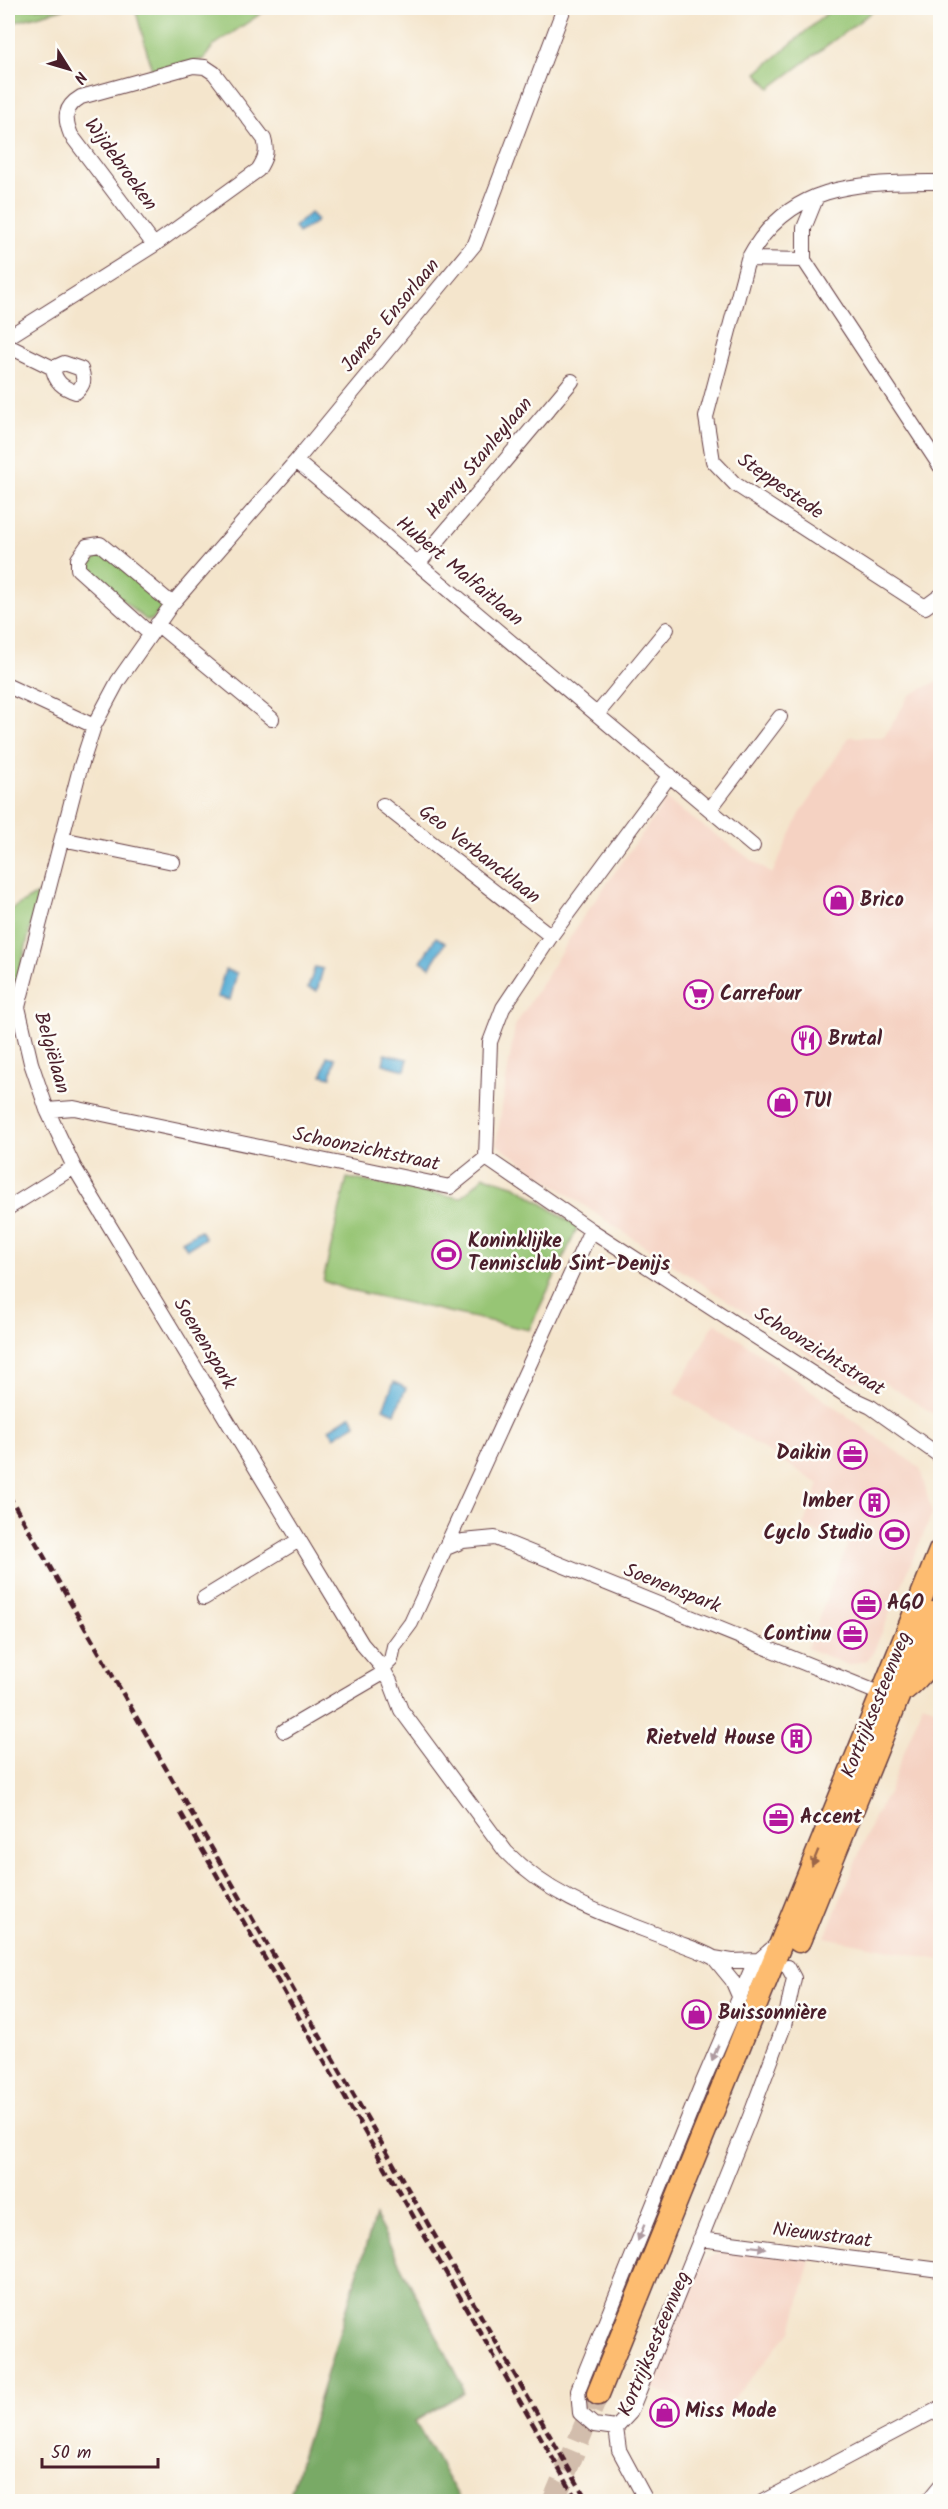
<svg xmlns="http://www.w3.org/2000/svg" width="948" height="2509" font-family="Kalam,sans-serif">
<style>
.built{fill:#f5d2c2}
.green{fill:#97c574;stroke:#707250;stroke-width:1.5}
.forest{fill:#79aa66;stroke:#626448;stroke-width:1.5}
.water{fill:#58aed5;stroke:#516680;stroke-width:1.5}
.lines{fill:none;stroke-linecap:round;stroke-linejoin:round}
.primary-tunnel{stroke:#d2bdac;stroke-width:22;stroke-dasharray:22 11;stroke-linecap:butt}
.minor-casing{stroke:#643d43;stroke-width:16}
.primary-casing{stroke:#643d43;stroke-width:25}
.minor{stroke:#fff;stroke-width:14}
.primary{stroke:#fdbc6f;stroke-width:22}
.rail{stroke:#4a1f2b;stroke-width:4.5;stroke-dasharray:9 4.5;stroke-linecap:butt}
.oneway{fill:#9b664a}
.oneway2{fill:#ae9aa0}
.labels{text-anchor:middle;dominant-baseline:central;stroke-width:5;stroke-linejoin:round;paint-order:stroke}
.street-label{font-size:20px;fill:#4a1f2b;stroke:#fdfcf7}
.poi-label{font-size:20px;font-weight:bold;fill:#4a1f2b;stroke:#fdfcf7;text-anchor:start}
</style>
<rect width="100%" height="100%" fill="#fdfcf7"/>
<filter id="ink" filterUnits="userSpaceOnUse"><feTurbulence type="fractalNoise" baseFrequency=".0167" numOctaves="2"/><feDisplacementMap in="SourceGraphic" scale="12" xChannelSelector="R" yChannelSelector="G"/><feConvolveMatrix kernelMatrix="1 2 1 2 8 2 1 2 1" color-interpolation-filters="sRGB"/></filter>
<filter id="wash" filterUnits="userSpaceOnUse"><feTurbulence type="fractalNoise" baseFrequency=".008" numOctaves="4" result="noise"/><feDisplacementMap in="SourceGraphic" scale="24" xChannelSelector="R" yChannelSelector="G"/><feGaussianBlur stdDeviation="1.35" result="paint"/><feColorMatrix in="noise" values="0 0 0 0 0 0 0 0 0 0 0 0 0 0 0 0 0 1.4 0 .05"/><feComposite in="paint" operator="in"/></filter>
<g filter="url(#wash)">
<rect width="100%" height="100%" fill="#f4e5cc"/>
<path class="built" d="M940 680V1418L879 1379 850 1382 602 1218 496 1144 515 1026 581 920 666 800 772 874 800 814 849 737H884L910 695Z
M715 1322 920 1468 932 1514 873 1653 867 1660 848 1665 807 1648 848 1544 803 1527 819 1484 675 1393Z
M923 1703 940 1711V1960L825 1937 874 1817 889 1791Z
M725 2250 811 2260 792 2330 721 2413 648 2387 702 2261Z"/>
<path class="green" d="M8 8H66L8 24Z
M135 8H269L213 46 204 59 152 70Z
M833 8H877L770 88 757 73Z
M106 554 164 606 152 620H146L90 573 91 564 98 555Z
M39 893 17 983 8 994V911Z
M484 1176 516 1186 578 1227 529 1330 345 1289 323 1281 347 1178 461 1198Z"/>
<path class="forest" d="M375 2216 462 2384 463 2393 415 2421 461 2501H288Z"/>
<path class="water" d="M310 213 317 220 316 222 298 233 294 227Z
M436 937 445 943 430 967 421 961Z
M315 967 323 969 317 991 308 988Z
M225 970 237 973 230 1000 217 997Z
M385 1054 408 1059 405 1070 383 1064Z
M327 1056 335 1058 331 1077 322 1075Z
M200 1230 205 1238 187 1249 182 1241Z
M394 1382 406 1388 395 1413 383 1408Z
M351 1415 356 1424 334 1437 329 1429Z"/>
</g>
<g filter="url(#ink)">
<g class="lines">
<path class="primary-tunnel" d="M553 2502 598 2394"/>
<defs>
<path id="minor" d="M564 8 475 244 296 461 172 604 118 681 94 726 79 772 18 1007 31 1063 47 1110 74 1167 362 1644 381 1666 390 1681 401 1710 506 1852C553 1900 610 1916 671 1940 685 1946 700 1950 714 1958L732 1961 759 1960 776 1945
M817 196 804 228V260L940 466
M748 259 706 417 713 461 735 484 925 607 940 596
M804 260 748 259C790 180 863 183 940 182
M8 337 154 245 258 170C265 159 268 152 264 139L214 73 205 67 193 66 81 97C64 107 64 118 71 135L154 245
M8 346 53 368
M64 363 81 369C85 380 84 385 76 392 63 388 55 382 53 368Z
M296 461 753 846
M419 563 572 381
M157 624 272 719
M149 633 78 569V559L87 546 100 544 172 604
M8 686 94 726
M598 713 667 629
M383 805 551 936
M710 809 780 717
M62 839 173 862
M47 1110 74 1108 450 1187 486 1158 591 1230 847 1396 871 1407 940 1456
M486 1158 490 1042 503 1008 551 936 670 775
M8 1208 74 1167
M446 1548 463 1541 495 1538 881 1694
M204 1598 299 1540
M383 1668 391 1660 394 1646 411 1623 591 1230
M284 1731 385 1672
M714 1958 732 1980 739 1996
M755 1961 702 2084 578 2390 580 2413 594 2425 616 2428 630 2413 749 2119 784 2026 794 1978 788 1967
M700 2239 940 2270
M616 2428 619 2450 647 2502
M762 2502 940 2408
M927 2502 940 2486"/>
<path id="primary" d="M905 1689C923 1675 932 1660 940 1640
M799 1941 932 1613
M598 2394 940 1551"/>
</defs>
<use href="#minor" class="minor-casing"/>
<use href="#primary" class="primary-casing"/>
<use href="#minor" class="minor"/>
<use href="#primary" class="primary"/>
<path class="rail" d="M8 1494 588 2502
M181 1813 578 2502"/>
</g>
<defs><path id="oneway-solid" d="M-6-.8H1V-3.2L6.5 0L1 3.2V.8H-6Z" transform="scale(1.5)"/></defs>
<use class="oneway" href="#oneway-solid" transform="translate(815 1858) rotate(112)"/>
<g class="oneway2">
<use href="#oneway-solid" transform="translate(715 2053) rotate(113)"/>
<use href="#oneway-solid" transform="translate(641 2233) rotate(112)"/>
<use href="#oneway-solid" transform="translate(757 2247) rotate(7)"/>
</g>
</g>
<defs>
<symbol id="shop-ring" viewBox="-11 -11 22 22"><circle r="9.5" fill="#fdfcf7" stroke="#b5179e" stroke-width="1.5"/><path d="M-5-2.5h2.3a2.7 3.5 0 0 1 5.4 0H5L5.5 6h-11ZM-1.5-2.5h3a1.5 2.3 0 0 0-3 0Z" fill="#b5179e"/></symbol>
<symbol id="supermarket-ring" viewBox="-11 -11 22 22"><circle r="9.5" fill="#fdfcf7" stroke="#b5179e" stroke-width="1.5"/><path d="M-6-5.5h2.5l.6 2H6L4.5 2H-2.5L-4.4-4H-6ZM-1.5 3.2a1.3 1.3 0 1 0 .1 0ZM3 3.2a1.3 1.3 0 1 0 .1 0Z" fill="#b5179e"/></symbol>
<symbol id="restaurant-ring" viewBox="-11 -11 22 22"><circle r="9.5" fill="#fdfcf7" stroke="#b5179e" stroke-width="1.5"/><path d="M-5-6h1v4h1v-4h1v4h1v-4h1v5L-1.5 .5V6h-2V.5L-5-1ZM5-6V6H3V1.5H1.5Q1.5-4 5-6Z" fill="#b5179e"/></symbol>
<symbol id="stadium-ring" viewBox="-11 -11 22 22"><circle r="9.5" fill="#fdfcf7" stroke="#b5179e" stroke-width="1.5"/><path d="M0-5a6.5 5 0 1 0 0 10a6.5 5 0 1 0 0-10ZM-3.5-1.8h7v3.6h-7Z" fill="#b5179e"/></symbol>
<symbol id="office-ring" viewBox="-11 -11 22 22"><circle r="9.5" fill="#fdfcf7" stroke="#b5179e" stroke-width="1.5"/><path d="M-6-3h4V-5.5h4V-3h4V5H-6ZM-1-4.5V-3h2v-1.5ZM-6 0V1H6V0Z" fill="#b5179e"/></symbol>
<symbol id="building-ring" viewBox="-11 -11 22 22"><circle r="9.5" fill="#fdfcf7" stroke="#b5179e" stroke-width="1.5"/><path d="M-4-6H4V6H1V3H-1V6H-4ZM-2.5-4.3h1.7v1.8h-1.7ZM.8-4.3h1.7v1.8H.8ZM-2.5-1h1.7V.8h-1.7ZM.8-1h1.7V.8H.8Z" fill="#b5179e"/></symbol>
</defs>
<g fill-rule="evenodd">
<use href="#shop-ring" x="822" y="884" width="33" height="33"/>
<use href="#supermarket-ring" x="682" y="978" width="33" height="33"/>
<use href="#restaurant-ring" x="790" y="1024" width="33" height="33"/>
<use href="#shop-ring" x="766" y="1086" width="33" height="33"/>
<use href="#stadium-ring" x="430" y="1238" width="33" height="33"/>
<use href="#office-ring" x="836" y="1438" width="33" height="33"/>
<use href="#building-ring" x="858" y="1486" width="33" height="33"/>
<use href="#stadium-ring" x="878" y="1518" width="33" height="33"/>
<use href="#office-ring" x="850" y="1588" width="33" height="33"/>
<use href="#office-ring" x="836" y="1618" width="33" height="33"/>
<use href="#building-ring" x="780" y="1722" width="33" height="33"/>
<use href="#office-ring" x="762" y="1802" width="33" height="33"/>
<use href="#shop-ring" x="680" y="1998" width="33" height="33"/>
<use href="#shop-ring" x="648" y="2396" width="33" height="33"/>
</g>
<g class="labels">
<g class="street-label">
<text transform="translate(120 165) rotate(54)">Wijdebroeken</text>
<text transform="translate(391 316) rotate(-50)">James Ensorlaan</text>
<text transform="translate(480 459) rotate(-50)">Henry Stanleylaan</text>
<text transform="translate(780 487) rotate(35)">Steppestede</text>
<text transform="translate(459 572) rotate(40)">Hubert Malfaitlaan</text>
<text transform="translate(479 855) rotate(38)">Geo Verbancklaan</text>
<text transform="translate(51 1053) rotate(74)">Belgiëlaan</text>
<text transform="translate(366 1150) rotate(12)">Schoonzichtstraat</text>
<text transform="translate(204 1344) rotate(59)">Soenenspark</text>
<text transform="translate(819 1352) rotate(32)">Schoonzichtstraat</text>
<text transform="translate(672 1589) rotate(22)">Soenenspark</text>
<text transform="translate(877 1705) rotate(-68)">Kortrijksesteenweg</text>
<text transform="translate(822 2236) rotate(7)">Nieuwstraat</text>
<text transform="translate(655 2344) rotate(-67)">Kortrijksesteenweg</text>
</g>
<g class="poi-label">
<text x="860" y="901">Brico</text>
<text x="720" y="995">Carrefour</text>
<text x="828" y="1040">Brutal</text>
<text x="803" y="1102">TUI</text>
<text x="468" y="1242">Koninklijke<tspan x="468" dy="23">Tennisclub Sint-Denijs</tspan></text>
<text x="831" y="1454" text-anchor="end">Daikin</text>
<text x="853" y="1502" text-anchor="end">Imber</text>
<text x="873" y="1534" text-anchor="end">Cyclo Studio</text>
<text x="887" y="1604">AGO</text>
<text x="831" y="1635" text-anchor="end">Continu</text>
<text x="775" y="1739" text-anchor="end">Rietveld House</text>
<text x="800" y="1818">Accent</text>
<text x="718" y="2014">Buissonnière</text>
<text x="685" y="2412">Miss Mode</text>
</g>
</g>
<rect width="948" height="2509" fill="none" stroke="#fdfcf7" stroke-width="30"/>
<g transform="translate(69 69) rotate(127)" stroke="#fdfcf7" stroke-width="4.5" paint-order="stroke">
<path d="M0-4.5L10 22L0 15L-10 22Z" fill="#4a1f2b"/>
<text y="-9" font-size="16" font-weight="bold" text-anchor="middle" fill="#4a1f2b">N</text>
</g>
<path d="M42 2458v9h116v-9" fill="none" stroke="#4a1f2b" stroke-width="3"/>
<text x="51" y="2458" font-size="18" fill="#4a1f2b" stroke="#fdfcf7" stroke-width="4.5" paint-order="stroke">50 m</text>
</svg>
